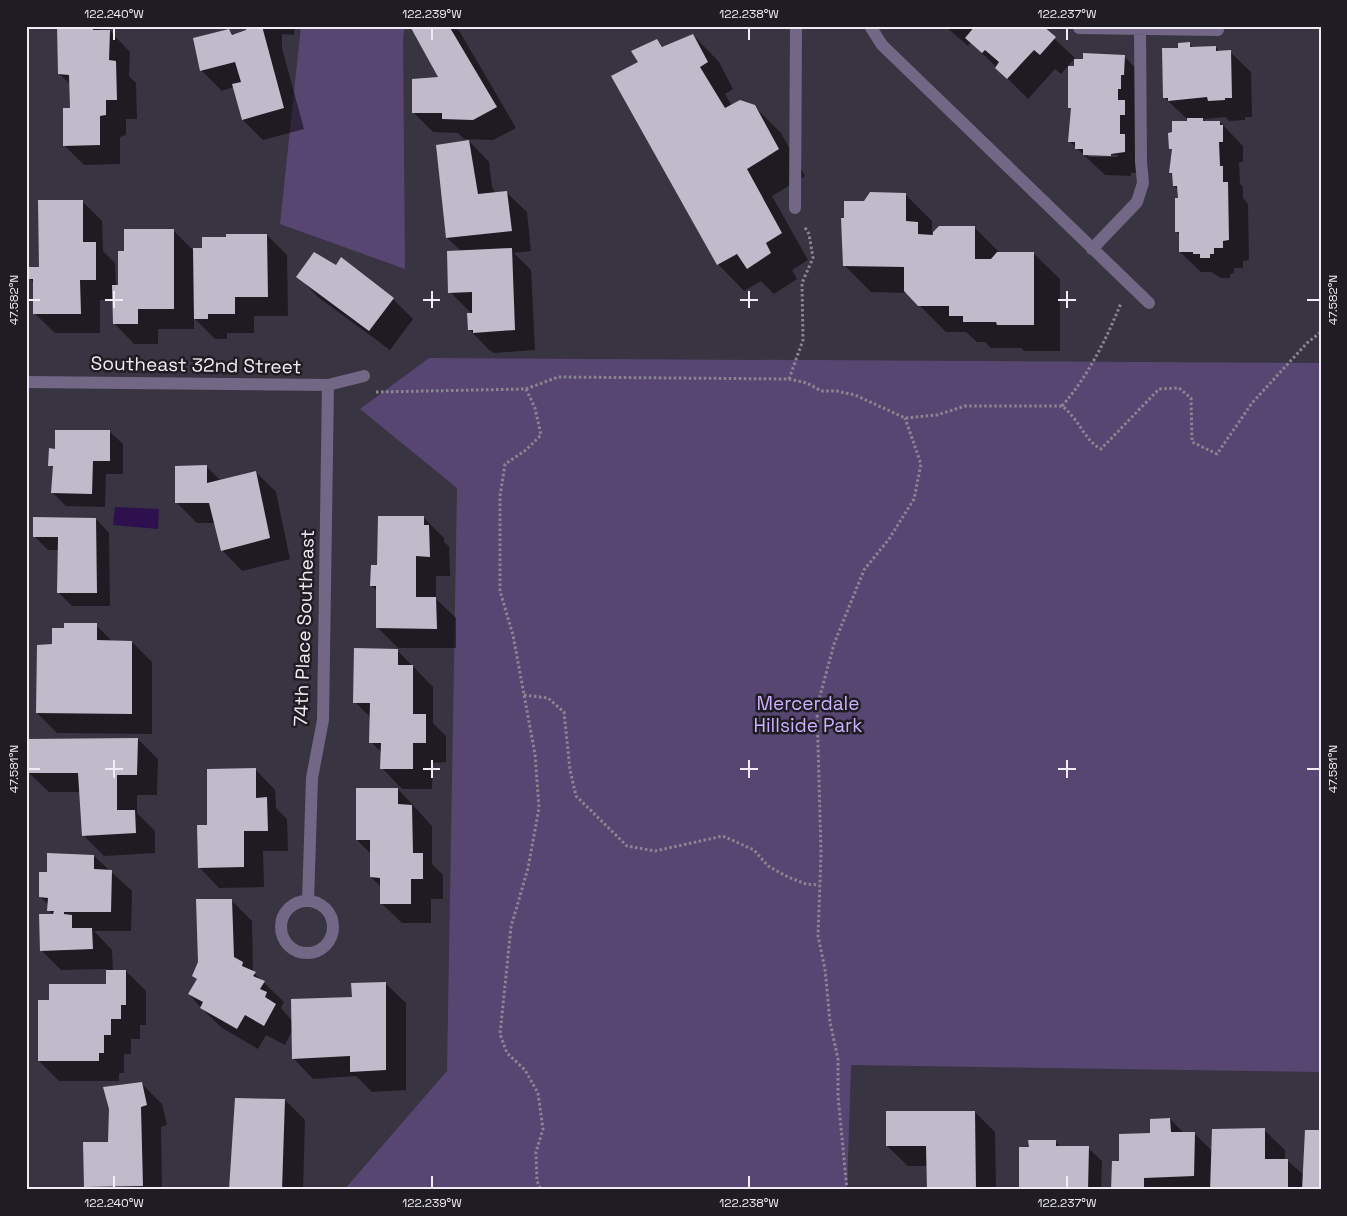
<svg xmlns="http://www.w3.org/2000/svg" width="1347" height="1216" font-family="'Space Grotesk',sans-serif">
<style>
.green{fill:#584672}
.water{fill:#2f104e}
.shadow{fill:#0007;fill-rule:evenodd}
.building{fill:#c0baca}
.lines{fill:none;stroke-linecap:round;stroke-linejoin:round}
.path{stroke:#8a8691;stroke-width:3;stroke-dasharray:2.5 2.5;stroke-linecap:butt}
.minor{stroke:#736786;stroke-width:12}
.ticks{fill:none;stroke:#efecf4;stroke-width:2}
.labels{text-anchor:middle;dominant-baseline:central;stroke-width:5;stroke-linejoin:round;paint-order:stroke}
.street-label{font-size:19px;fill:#efecf4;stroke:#1f1d23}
.park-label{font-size:19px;fill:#ceb1fe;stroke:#1f1d23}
.neatline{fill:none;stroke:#efecf4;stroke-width:2}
.ticks-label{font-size:12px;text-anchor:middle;fill:#efecf4}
</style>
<rect width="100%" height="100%" fill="#393442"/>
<path class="green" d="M301 26H405L403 37 405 269 280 224Z
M429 358 1321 363V1072L851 1065 847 1190H344L447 1071 457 488 360 409Z"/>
<path class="water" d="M115 507 159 509 158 529 113 525Z"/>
<path class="shadow" d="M58 26H97L102 31H110L130 52 129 76 136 83 137 119H126V135L120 137V164L84 165 64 145 71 109 70 84 59 74Z
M248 26H295L294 35 282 34V48L304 129 263 140 243 120 234 87 222 91 201 70 229 30 234 35 247 31Z
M416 26H454L460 32 516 128 493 140 464 139 458 133 433 132 413 112 440 79Z
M945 26H1041L1075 58 1061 74 1055 69 1028 99 971 42 968 46Z
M1153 26H1249V28Z
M693 35 719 62 733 89 725 94 732 106H754L781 133 805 176 772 196 808 260 792 270 797 279 774 294 761 281 744 291 718 264 640 63 657 40 664 48Z
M1189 44 1194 48 1216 47 1220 52H1230L1251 72 1252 117H1245V120L1229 121 1226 117 1203 119 1206 122H1220L1243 146V162H1239L1240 184 1243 187V198L1248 204 1249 260 1243 261V268H1234V273L1230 274V278H1221L1211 272H1201L1180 252V235L1177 232 1179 191 1174 186V176L1170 173V161L1173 160 1170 134 1173 133V122L1189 121 1165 98 1179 49Z
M1124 56 1144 77V172L1131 173V176L1105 175 1069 141 1072 109 1069 107ZM1087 154 1118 155 1117 157H1089Z
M469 141 489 162 492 186 495 193 506 192 527 212 531 251 514 253 531 270 535 350 494 353 489 350 469 329 472 314 450 292 461 251 447 238 437 146Z
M905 194 932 221V236L974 227 1000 253H1033L1060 279V351H1024L1021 348H991L985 342H977L966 332H946L907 293 871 292 844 265 864 202Z
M82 201 102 221 103 251 115 263 116 286H120L126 252 173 230 193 250H203L267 235 287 255 288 316H254V333H227V339H215L194 318V329H158V344H134L114 323V300H100V333H55L34 313V283L30 279 40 268Z
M298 276 393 299 413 319 390 350 318 297Z
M109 431 123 444V474H106L105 507 66 506 53 493 54 469 50 465 56 450Z
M206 466 221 481 256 472 276 492 290 559 242 571 222 550 215 523H197L176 502Z
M424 518 444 538V542L449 546 450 576H436V599L456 618V648H398L378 628V592L371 585 379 566Z
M96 519 109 533 110 606H72L58 592 59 550H48L34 536Z
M96 625 113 642H132L152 662V734L57 733 37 713 53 646Z
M397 650 433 687V723L446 736V762L433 763 432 789H402L382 768V753L371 742V718L355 702Z
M138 739 158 759 157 795H137V813L155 831V853L104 856 83 835 81 792H49L28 772Z
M255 769 275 790 276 808 287 819 288 851H263L264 887 219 888 199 867Z
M398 789 432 826V864L443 875V899H431V923H402L381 903V887L371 877V854L357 840Z
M94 856 132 891 131 931H94L112 950 113 971H126L146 991V1025H140V1039H131V1054H124V1073H119V1081H59L39 1061 50 1002 107 986V969L61 970 41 950 54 916 49 910V905L40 897 48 873Z
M232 901 252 921 253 972 284 1002 281 1008 293 1022 385 983 406 1003V1090L372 1092 356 1076 313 1079 293 1058V1029L285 1045 266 1035 258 1049 222 1028 201 1008 189 994 198 980Z
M141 1083 162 1104 167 1125 161 1127 162 1190H88L85 1186Z
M285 1100 305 1120 303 1190H231Z
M975 1112 995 1132 996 1190H928V1166H908L887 1146Z
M1170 1119 1184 1133H1194L1212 1151 1264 1130 1285 1150V1161H1288L1321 1190H1113L1120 1163Z
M1055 1141 1061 1148H1088L1102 1161 1101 1190H1020L1030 1148Z"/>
<path class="building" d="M57 26H93V30H110L109 60 116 61 117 100H106V115L100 116V145L63 146V108H70L69 75 58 74Z
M247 26H262L284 108 242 120 232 84 241 82 235 62 200 71 193 38 229 29 232 35 246 30Z
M414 26H449L497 107 473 120 442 119V113H412V79L438 77 411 28Z
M975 26H1043L1056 37 1040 55 1034 50 1007 79 995 68 999 62 985 50 982 53 965 38Z
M693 34 708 62 700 67 725 108 740 100 755 105 779 149 747 169 782 233 766 243 771 253 747 269 737 254 717 265 611 76 638 62 631 51 657 39 662 47Z
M1190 42V47L1216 46V51L1231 50 1232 98H1225V100L1208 101 1207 97 1168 101V98H1163L1162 48H1178V43Z
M1083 53 1125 55 1124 75H1121V89H1118V100H1125V115H1120V134H1125V152L1111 154V156L1083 155V149H1075V142H1068L1071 108H1068V66H1074V59H1083Z
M1187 118H1203V121H1220V125H1223V142H1219L1220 166H1223V182H1228L1229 240 1223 241V248H1214V254H1210V258H1200V254H1193V252H1179V232H1175V198H1178L1177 186H1173L1172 173H1169L1172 149H1169L1168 133 1172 132V121H1187Z
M469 140 478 194 507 191 512 231 446 238 436 145Z
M870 192 906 193V221L918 222V234L933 235V232L939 226H975V259H991L997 252H1034V325H997L996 322H963V316H949V306H918L904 291V267L843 266 841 218H844V201H864Z
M38 200H83V242H96V280H80L81 314H33V279H29V267H39Z
M124 229H174V309H138V324H113L112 285H118V251H124Z
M226 234H267L268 297H235V314H208V319H194L193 248H202V237H226Z
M512 248 515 330 473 333V330H468L467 313H472V292L448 293 447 251Z
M314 252 336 265 341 257 394 298 369 331 296 277Z
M55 430H110V461H93L92 494 51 493 53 466H48L49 448 55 449Z
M207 465V483L256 471 270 538 221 551 209 503H175V466Z
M378 516H424V525H429L430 557 416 556V597H436L437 629 376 628V586H370L371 565H377Z
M33 517 96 518 97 593H57L58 537H33Z
M64 623H97V640L132 641V714L36 713 37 645 52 644V628H64Z
M354 648 398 649V665H413V714H426V743H413V769H380L381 743H369L370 703H353Z
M138 738 137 775H117V810H135L136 833 82 836 78 773H27L26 739Z
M256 768V798L267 797 268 831H244V867L198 868 197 825H207V769Z
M356 788H398V804L412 805 413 853H423V879H411V904H380V878L370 877V840H356Z
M47 853 94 855V869L112 870 111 912H64V914L72 915V928H92L93 949 40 951 39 914H53L54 911H47L48 898 39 897V872H47Z
M196 899H232L234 957 243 962 242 966 256 972 253 976 265 981 260 989 267 992 265 997 276 1004 264 1026 245 1015 237 1029 200 1008 203 1002 188 994 197 979 192 976 198 962Z
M106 970H126V1005H121V1019H111V1035H104V1053H99V1061H38V1000H49V984H106Z
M386 982V1070L350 1072V1056L292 1059 291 999 352 997 351 983Z
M142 1082 147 1105 141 1107 143 1186 84 1187 83 1142H108L109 1109 103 1087Z
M235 1098 285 1099 282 1190H229Z
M886 1111H975L976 1190H927L926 1146H886Z
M1170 1118 1171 1132H1195L1194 1176 1144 1178V1190H1111L1112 1161H1119V1134L1150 1133V1119Z
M1265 1128V1159H1288V1190H1210L1212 1129Z
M1305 1130H1321V1190H1302Z
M1028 1140H1056V1146H1089L1088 1190H1019V1147H1029Z"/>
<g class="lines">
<path class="path" d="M789 379 803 340 802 283 813 258 809 234 804 226
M526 389 535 408 541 435 526 450 505 464 500 496V591L513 635 535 754 539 808 528 868 511 927 500 1034 507 1053 525 1070 538 1093 543 1129 536 1152 537 1181 541 1190
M376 392 526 389 558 377 789 379 807 383 821 391H837L855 395 905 418 937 415 965 406H1062C1080 420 1084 440 1101 449L1159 389 1179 388 1191 398 1192 442 1217 454 1252 403 1307 343 1321 332
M1062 406C1088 376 1106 340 1121 303
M524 695 548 698 564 712 570 770 576 796 627 846 655 851 723 836 754 850 768 866 788 877 806 884 819 885
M847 1190 838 1096V1059L830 1022 825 969 818 936 821 853 817 707 834 644 864 570 889 539 914 499 921 464 905 418"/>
<path class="minor" d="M870 26 882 45 1149 303
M1079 28 1218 30
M795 208 796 26
M1092 249 1137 202 1143 183 1141 162 1140 29
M26 382 328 385 364 376
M308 901 312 778 323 720 328 385
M281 927a26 26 0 1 1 52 0a26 26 0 1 1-52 0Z"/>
</g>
<path class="ticks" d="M114 28V40M432 28V40M749 28V40M1067 28V40M114 291V308M432 291V308M749 291V308M1067 291V308M28 300H40M105 300H123M423 300H440M740 300H758M1058 300H1076M1307 300H1320M114 760V778M432 760V778M749 760V778M1067 760V778M28 769H40M105 769H123M423 769H440M740 769H758M1058 769H1076M1307 769H1320M114 1176V1188M432 1176V1188M749 1176V1188M1067 1176V1188"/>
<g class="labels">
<g class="street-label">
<text transform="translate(196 365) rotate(1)">Southeast 32nd Street</text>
<text transform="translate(304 628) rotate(-88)">74th Place Southeast</text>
</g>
<g class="park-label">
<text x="808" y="703">Mercerdale<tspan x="808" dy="22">Hillside Park</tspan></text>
</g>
</g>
<rect width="1347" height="1216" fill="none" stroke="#1f1d23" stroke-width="55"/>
<rect x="28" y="28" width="1292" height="1160" class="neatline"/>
<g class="ticks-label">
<text x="114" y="18">122.240°W</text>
<text x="432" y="18">122.239°W</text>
<text x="749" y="18">122.238°W</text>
<text x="1067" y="18">122.237°W</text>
<text transform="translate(14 300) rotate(-90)" y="4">47.582°N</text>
<text transform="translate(1333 300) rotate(-90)" y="4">47.582°N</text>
<text transform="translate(14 769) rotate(-90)" y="4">47.581°N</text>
<text transform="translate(1333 769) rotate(-90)" y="4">47.581°N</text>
<text x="114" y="1207">122.240°W</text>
<text x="432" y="1207">122.239°W</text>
<text x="749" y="1207">122.238°W</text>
<text x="1067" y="1207">122.237°W</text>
</g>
</svg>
